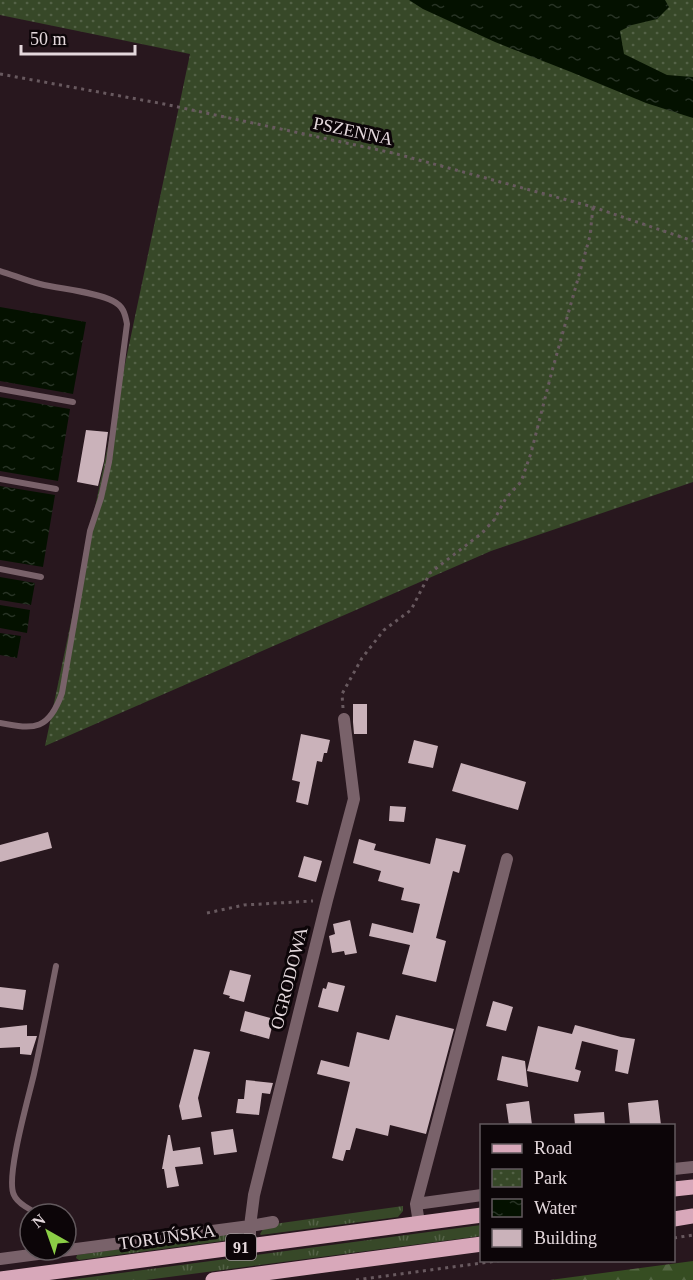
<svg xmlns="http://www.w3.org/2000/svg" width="693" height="1280" font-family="'Times New Roman',serif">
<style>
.grass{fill:url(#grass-tufts)}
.forest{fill:url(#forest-firs)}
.park{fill:url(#park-dots)}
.water{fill:url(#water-ripples)}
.building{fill:#cab2ba}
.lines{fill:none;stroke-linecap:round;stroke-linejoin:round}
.path{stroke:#68595f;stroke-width:3;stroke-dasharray:3 4.5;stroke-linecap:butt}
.lane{stroke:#79626a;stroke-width:6}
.street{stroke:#79626a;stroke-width:12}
.primary{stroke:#d8a8ba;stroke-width:15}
.labels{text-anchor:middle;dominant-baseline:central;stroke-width:6;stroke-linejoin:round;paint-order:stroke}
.shield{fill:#0c0508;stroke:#a3999c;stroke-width:1.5}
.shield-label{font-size:16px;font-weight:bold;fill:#e4d8dc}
.street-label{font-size:18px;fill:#e4d8dc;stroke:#0c0508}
</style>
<defs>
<pattern id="grass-tufts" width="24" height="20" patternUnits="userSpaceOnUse" patternTransform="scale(1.5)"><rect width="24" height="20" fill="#374828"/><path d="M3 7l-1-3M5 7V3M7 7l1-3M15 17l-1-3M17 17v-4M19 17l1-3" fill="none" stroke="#546247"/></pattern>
<pattern id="forest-firs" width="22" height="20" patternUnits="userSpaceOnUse" patternTransform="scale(1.5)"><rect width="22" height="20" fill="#364d22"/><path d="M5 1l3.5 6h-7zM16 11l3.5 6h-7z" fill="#536642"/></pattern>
<pattern id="park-dots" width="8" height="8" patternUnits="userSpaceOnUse" patternTransform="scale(1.5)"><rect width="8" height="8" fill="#374828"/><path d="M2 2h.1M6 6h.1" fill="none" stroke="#546247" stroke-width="1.8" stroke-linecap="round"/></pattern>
<pattern id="water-ripples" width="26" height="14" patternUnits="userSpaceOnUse" patternTransform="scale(1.5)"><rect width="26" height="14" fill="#041100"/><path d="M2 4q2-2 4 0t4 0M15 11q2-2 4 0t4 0" fill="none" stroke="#283325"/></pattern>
</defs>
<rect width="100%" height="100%" fill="#28171e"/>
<path class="grass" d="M403 1206V1211L398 1217 261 1235 260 1234 263 1229 274 1224Z
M481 1225V1236L146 1280H68Z
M238 1233 240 1236 238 1239 79 1260 76 1258 77 1255Z"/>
<path class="forest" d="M693 1261V1280H550Z"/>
<path class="park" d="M0 0H693V482L491 551 45 746 190 54 0 15Z"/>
<path class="water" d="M409 0H665L669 7 657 19 632 25 620 31 624 54 667 75 693 77V118L646 103 571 72 495 42 423 9Z
M0 307 86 322 73 394 0 381Z
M0 397 70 409 58 481 0 471Z
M0 486 55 495 43 567 0 560Z
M0 577 35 583 31 605 0 600Z
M0 605 30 610 27 633 0 628Z
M0 633 21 636 17 658 0 655Z"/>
<path class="building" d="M86 430 108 432 104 461 98 486 77 482Z
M353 704H367V734H354L353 722Z
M301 734 330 740 327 753H324L322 762 317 761 308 805 296 802 300 782 292 780Z
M414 740 438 746 433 768 408 763Z
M461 763 526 782 518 810 452 791Z
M390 806 406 807 404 822 389 821Z
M48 832 52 848 0 862V845Z
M436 838 466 845 459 873 453 871 436 938 446 941 436 982 402 974 410 945 369 936 372 923 413 933 420 904 401 900 404 888 378 881 381 871 353 863 359 839 376 844 374 850 430 864Z
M304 856 322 861 316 882 298 877Z
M350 920 357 953 345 955 344 951 332 953 329 936 335 934 333 924Z
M230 970 251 975 244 1002 229 998 230 996 223 994Z
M328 982 345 986 338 1012 318 1007 323 988 326 989Z
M0 987 26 990 23 1010 0 1007Z
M493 1001 513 1007 506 1031 486 1026Z
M245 1011 274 1019 269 1039 240 1031Z
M396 1015 454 1029 426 1134 390 1125 388 1136 356 1128 350 1150H346L343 1161 332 1158 350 1082 317 1074 321 1060 349 1067 357 1032 389 1040Z
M27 1025V1036H37L31 1055 20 1054V1047L0 1048V1028Z
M575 1025 621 1037 635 1039 628 1074 615 1071 618 1050 582 1041 575 1069 581 1071 578 1082 527 1071 538 1026 572 1034Z
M194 1049 210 1052 198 1098 202 1117 182 1120 179 1106Z
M502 1056 525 1061 528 1087 497 1080Z
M246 1080 273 1083 270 1094 262 1093 259 1115 236 1113 238 1099H244Z
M658 1100 661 1125H630L628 1103Z
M529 1101 532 1125H509L506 1104Z
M604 1112 605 1125H575L574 1114Z
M233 1129 237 1152 214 1155 211 1132Z
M168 1135H170L173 1151 200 1147 203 1164 175 1167 179 1186 167 1188 164 1169H162Z"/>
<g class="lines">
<path class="path" d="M0 74 164 104 393 153 593 207 693 241
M343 708 342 694 362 658 384 630 411 610 430 573 482 533 494 520 506 498 521 482 531 453 552 371 590 236 593 207
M207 913 244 905 313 901
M674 1238 693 1235
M356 1280 504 1260"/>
<path class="lane" d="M0 271C13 275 27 281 40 284 61 289 96 292 113 301 123 306 125 313 127 324L109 462 101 498 90 531 62 693C49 730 35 730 0 723
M0 389 73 402
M0 479 56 489
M0 569 41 577
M39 1214C32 1211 17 1203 14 1195 5 1178 29 1096 34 1074 42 1038 49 1002 56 966
M66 1232 69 1249"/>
<path class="street" d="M674 1169 693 1167
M416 1204 507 859
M419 1223 416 1204 482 1195
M250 1246V1226L254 1195 327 900 354 799 344 719
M0 1259 250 1226 273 1222"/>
<path class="primary" d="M674 1189 693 1187
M674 1219 693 1216
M0 1279 482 1215
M213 1280 482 1244"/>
</g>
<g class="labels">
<rect class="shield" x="226" y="1234" width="30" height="26" rx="4.5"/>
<g class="shield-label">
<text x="241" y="1247">91</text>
</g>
<g class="street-label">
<text transform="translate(353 131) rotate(12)">PSZENNA</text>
<text transform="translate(289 978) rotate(-76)">OGRODOWA</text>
<text transform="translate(167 1237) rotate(-8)">TORUŃSKA</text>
</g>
</g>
<rect x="480" y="1124" width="195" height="138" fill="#0c0508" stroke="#62595d" stroke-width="1.5"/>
<rect x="492" y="1144" width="30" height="9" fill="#d8a8ba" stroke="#62595d" stroke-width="1.5"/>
<text x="534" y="1154" font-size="18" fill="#e4d8dc">Road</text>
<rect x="492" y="1169" width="30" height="18" fill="url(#park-dots)" stroke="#62595d" stroke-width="1.5"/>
<text x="534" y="1184" font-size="18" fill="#e4d8dc">Park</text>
<rect x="492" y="1199" width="30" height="18" fill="url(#water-ripples)" stroke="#62595d" stroke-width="1.5"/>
<text x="534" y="1214" font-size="18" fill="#e4d8dc">Water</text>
<rect x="492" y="1229" width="30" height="18" fill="#cab2ba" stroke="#62595d" stroke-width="1.5"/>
<text x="534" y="1244" font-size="18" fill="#e4d8dc">Building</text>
<g transform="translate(48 1232) rotate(320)"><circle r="28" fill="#0c0508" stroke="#62595d" stroke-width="1.5"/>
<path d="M0-4.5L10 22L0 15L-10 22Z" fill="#8bce46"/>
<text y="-9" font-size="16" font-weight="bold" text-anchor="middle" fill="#e4d8dc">N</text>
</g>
<path d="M21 45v9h114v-9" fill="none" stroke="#e4d8dc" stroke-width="3"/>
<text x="30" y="45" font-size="18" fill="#e4d8dc" stroke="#0c0508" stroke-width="4.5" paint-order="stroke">50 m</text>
</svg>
